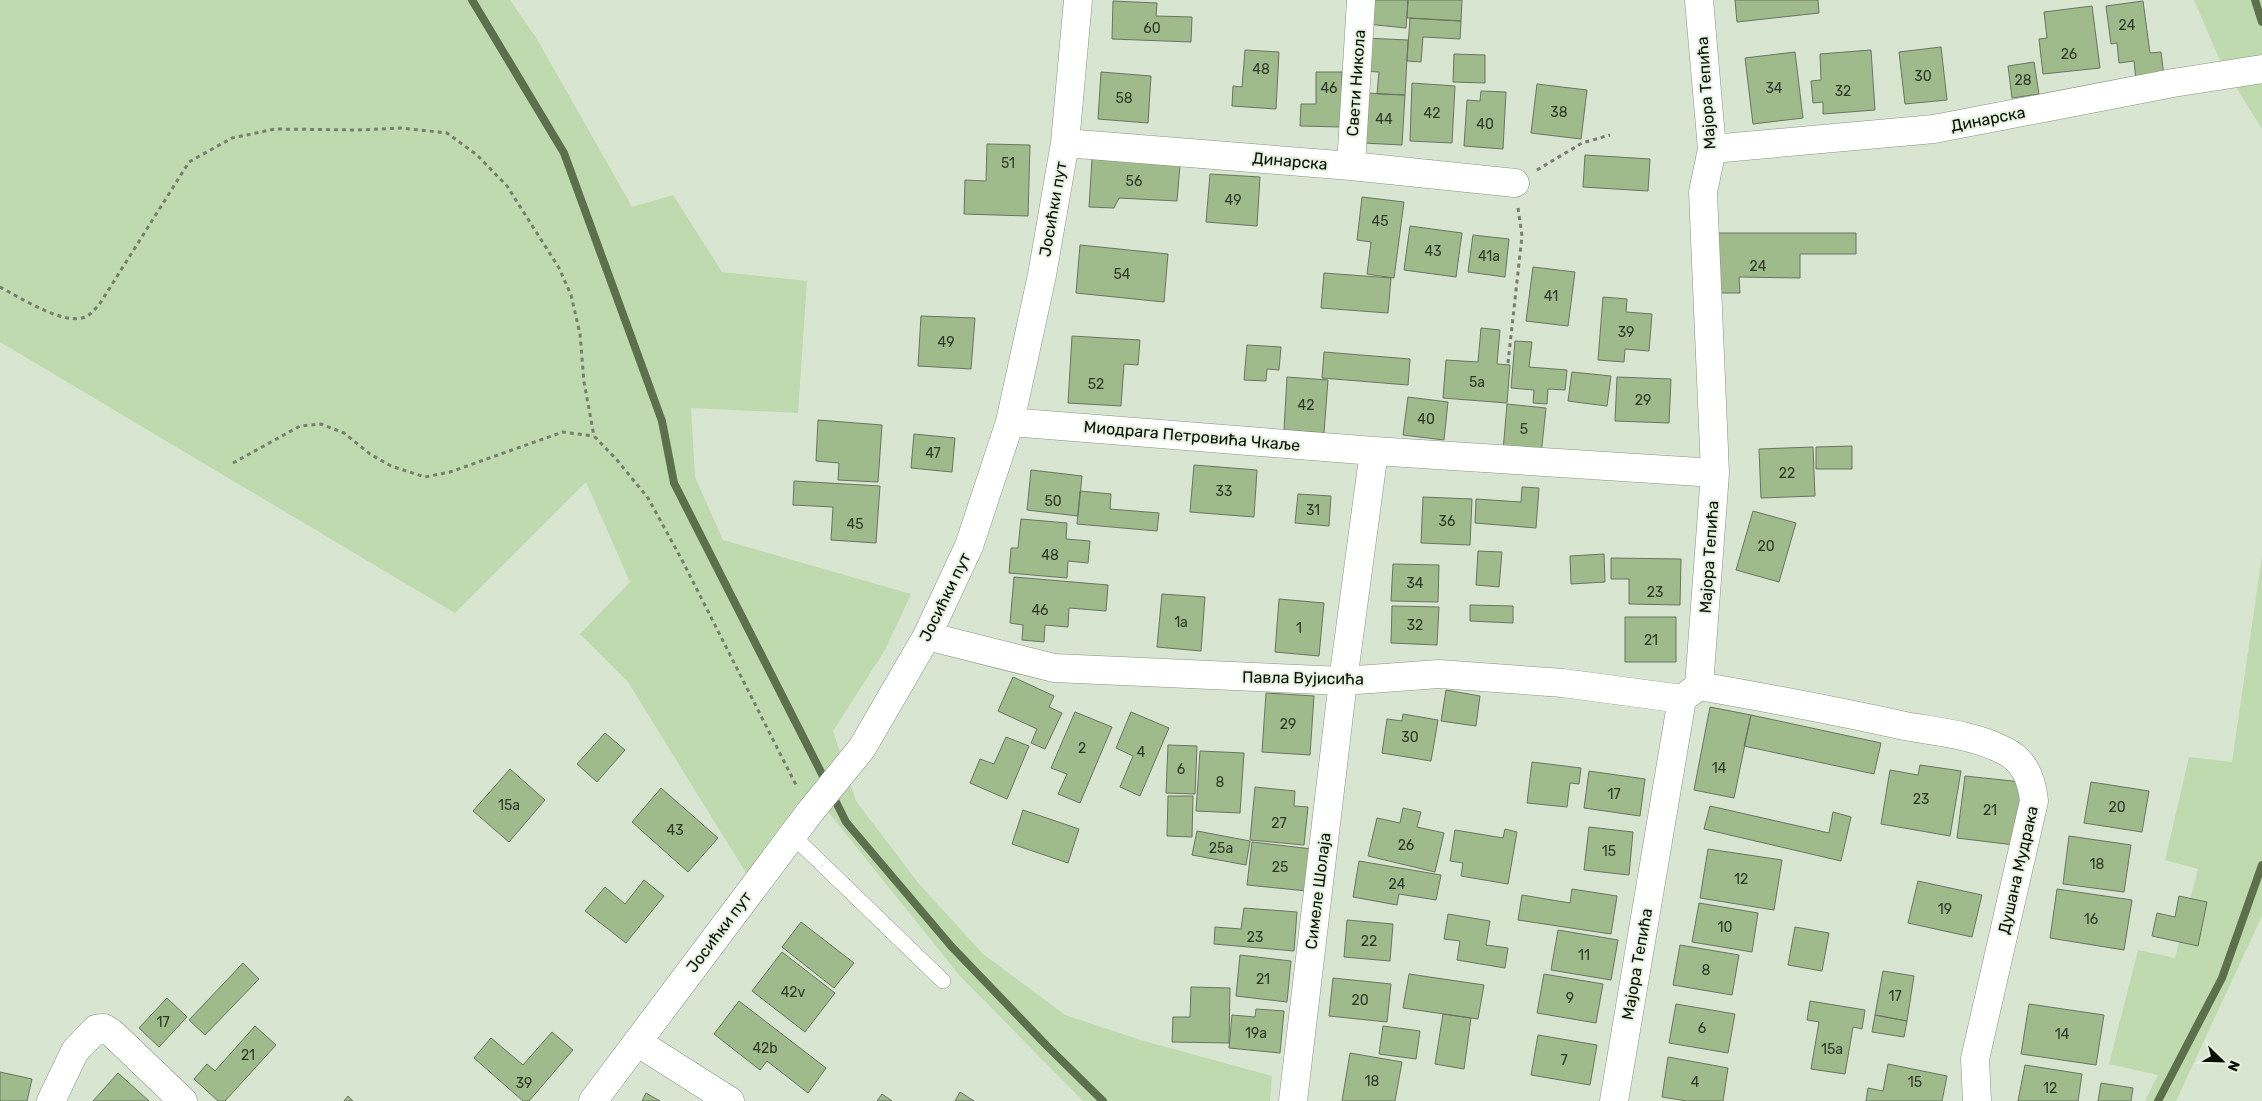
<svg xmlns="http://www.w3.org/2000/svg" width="2262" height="1101" font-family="Rubik,sans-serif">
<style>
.green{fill:#c0daaf}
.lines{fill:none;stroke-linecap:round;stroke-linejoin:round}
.stream{stroke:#5c704e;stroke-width:8}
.building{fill:#9fbb8b;stroke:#697462}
.lane-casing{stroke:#879380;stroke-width:16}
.street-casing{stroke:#879380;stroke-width:29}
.path{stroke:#777f71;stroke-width:3;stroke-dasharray:4 4;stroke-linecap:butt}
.lane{stroke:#fff;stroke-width:15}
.street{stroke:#fff;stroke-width:28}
.labels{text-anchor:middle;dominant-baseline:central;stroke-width:4;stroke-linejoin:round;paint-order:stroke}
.number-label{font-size:14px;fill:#2e3828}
.street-label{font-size:16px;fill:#090d07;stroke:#e5f2dd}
</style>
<rect width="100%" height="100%" fill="#d8e5d0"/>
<path class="green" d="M0 0H510L537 39 632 207 673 195 722 272 807 281 798 413 691 408 695 477 723 540 911 594 885 650 833 731 856 801 919 884 983 954 1065 1015 1144 1041 1272 1076 1270 1101H1083L960 976 821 803 756 889 628 682 580 634 630 582 586 482 455 613 0 342Z
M2194 0H2262V129L2221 63Z
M2262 556V916L2176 1101H2145L2158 1075 2109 1064 2138 950 2175 958 2198 869 2165 860 2189 757 2232 762Z"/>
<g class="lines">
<path class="stream" d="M472 0 564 153 662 421 674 483 827 784
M2255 0 2262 22
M832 794 846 822 951 946 1047 1046 1103 1101
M2158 1101 2222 978 2262 865"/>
</g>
<path class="building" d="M1369 0H1408L1406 28 1367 24Z
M1408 0H1462L1461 21 1407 18Z
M1735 0H1818L1819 13 1737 22Z
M1113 1 1157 3 1156 16 1192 17 1191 42 1112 39Z
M2143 1 2150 53 2161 52 2164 76 2136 80 2134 61 2119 63 2117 43 2111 44 2106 6Z
M2092 6 2100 68 2043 74 2039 39 2047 38 2044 12Z
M1410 18 1461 21 1460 39 1423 37 1421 62 1407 61Z
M1364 38 1408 40 1405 95 1377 94 1379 72 1362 71Z
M1941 47 1947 100 1905 104 1899 52Z
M1245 50 1279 52 1276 109 1232 106 1233 86 1242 87Z
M1871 50 1875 110 1823 114V102L1813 103 1811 81 1821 80 1820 54Z
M1795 52 1803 118 1753 124 1745 58Z
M1454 54 1485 55V83L1453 82Z
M2034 62 2039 94 2012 98 2008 66Z
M1101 72 1151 76 1148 123 1098 119Z
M1316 72H1342L1341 127 1300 126 1301 104H1316Z
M1412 83 1455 86 1452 143 1410 141Z
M1537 84 1587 90 1581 139 1531 133Z
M1481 91 1506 92 1503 149 1464 146 1467 100 1480 101Z
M1366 93 1405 95 1402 145 1363 143Z
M987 144 1030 145 1028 216 964 214 965 180 986 181Z
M1585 155 1650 159 1648 191 1583 187Z
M1092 159 1180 165 1177 201 1119 198 1114 208 1089 207Z
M1210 174 1260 177 1257 226 1206 222Z
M1362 197 1404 202 1394 278 1367 274 1371 242 1357 240Z
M1410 226 1462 233 1456 277 1404 270Z
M1716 233H1856V254H1800V278L1739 277 1740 293H1715Z
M1473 235 1509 239 1505 277 1468 272Z
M1080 245 1168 254 1164 302 1076 293Z
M1533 267 1575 272 1568 326 1526 321Z
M1324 273 1391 278 1388 313 1321 308Z
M1603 297 1627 299 1626 312 1652 314 1649 351 1625 349 1624 362 1598 360Z
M921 316 975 318 971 369 918 366Z
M1481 328 1500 330 1497 364 1510 365 1507 403 1443 398 1446 360 1478 362Z
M1072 336 1140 340 1138 365 1124 364 1121 406 1068 403Z
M1515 341 1532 342 1529 367 1567 370 1565 390 1548 389 1547 404 1533 403 1534 390 1511 388Z
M1247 345 1281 347 1279 370 1267 369 1266 381 1244 380Z
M1324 352 1410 359 1408 385 1322 378Z
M1572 372 1611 376 1607 406 1568 401Z
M1287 377 1328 380 1324 433 1284 430Z
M1617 377 1671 379 1669 423 1615 421Z
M1408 397 1448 402 1444 440 1403 435Z
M1507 404 1546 408 1541 455 1503 451Z
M818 420 882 425 878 482 838 480 839 463 816 461Z
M914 434 955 438 952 472 911 468Z
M1852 446V469H1816V447Z
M1813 447 1815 496 1761 498 1759 449Z
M1194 465 1257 470 1254 517 1190 512Z
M1031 470 1082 476 1078 516 1027 510Z
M794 481 880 486 876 543 831 540 833 507 793 505Z
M1522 487 1539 488 1536 528 1475 523 1476 499 1521 502Z
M1080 491 1111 494 1110 509 1159 513 1157 531 1077 524Z
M1298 494 1331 496 1329 526 1295 523Z
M1423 497 1472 499 1470 545 1421 543Z
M1753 511 1796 523 1779 582 1736 570Z
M1021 519 1067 523 1066 539 1090 541 1088 563 1068 561 1067 578 1009 573 1011 548H1018Z
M1478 551 1502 552 1499 587 1476 585Z
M1604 554 1605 582 1571 584 1570 556Z
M1611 558 1681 559 1680 605 1629 604V579H1611Z
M1393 564 1439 565 1438 602 1391 601Z
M1014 577 1108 585 1106 611 1069 608 1068 627 1045 625 1044 642 1022 640 1023 625 1010 623Z
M1162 594 1205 597 1201 651 1157 647Z
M1279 599 1324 603 1319 656 1275 652Z
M1470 605 1513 606V623L1470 621Z
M1392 606 1439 607 1437 645 1391 643Z
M1625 617H1676V662H1625Z
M1013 677 1054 696 1049 707 1062 713 1045 749 1031 743 1037 729 998 711Z
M1446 690 1480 696 1476 726 1441 721Z
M1266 693 1314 696 1310 755 1262 752Z
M1710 707 1751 715 1734 798 1694 790Z
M1075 712 1112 727 1080 803 1058 794 1067 774 1051 768Z
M1131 712 1169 728 1140 796 1120 787 1133 756 1116 748Z
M1403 714 1438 720 1431 761 1382 753 1387 719 1402 721Z
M1751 715 1881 743 1874 774 1744 746Z
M605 733 625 750 597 782 577 764Z
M1006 737 1029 746 1007 799 970 783 980 759 994 764Z
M1168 745 1197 746 1195 794 1166 793Z
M1200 751 1244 753 1240 813 1196 811Z
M1532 762 1581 768 1579 784 1570 783 1567 807 1527 803Z
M1920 765 1961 771 1950 836 1881 824 1890 770 1918 775Z
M510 769 545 800 509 842 473 811Z
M1589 771 1645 779 1640 816 1584 808Z
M1965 776 2022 782 2014 845 1957 838Z
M2091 782 2149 791 2142 832 2084 823Z
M1255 787 1295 791 1294 806 1308 807 1304 845 1250 840Z
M661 788 718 838 688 872 632 822Z
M1168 796H1193L1192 837 1167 836Z
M1710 806 1829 833 1833 812 1851 817 1841 861 1704 829Z
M1403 808 1421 812 1417 827 1444 833 1435 872 1368 856 1377 818 1400 823Z
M1023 810 1079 829 1068 863 1012 844Z
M1589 827 1633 832 1629 875 1584 870Z
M1505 829 1517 832 1508 884 1461 876 1463 863 1450 861 1455 830 1503 838Z
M1197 831 1250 841 1246 865 1192 855Z
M2069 836 2131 845 2124 892 2063 884Z
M1252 842 1312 849 1307 891 1247 885Z
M1708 849 1782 860 1774 910 1700 898Z
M1359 861 1441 875 1436 900 1399 894 1397 905 1353 897Z
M644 880 664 896 626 943 585 911 605 887 625 904Z
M1918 881 1982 895 1972 937 1908 923Z
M1572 889 1617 896 1611 934 1518 920 1522 895 1570 903Z
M2057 889 2132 900 2124 950 2050 938Z
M2179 896 2207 902 2198 946 2152 936 2157 913 2175 917Z
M1699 903 1758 913 1752 952 1692 942Z
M1244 908 1297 912 1294 951 1214 944 1215 927 1241 929Z
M1448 914 1490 921 1486 945 1508 948 1505 968 1457 960 1460 941 1444 939Z
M1347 920 1393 924 1390 961 1344 957Z
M801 922 854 963 834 988 782 947Z
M1795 927 1829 933 1822 971 1788 965Z
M1558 930 1618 940 1611 980 1551 970Z
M1680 945 1739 955 1732 995 1673 985Z
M782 952 835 993 805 1032 752 991Z
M1240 955 1291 961 1287 1002 1236 996Z
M243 963 259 979 205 1035 189 1020Z
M1883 971 1914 976 1907 1021 1875 1015Z
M1409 974 1484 985 1478 1019 1403 1008Z
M1544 974 1603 984 1596 1023 1537 1013Z
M1333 978 1391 984 1387 1022 1329 1016Z
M1191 987 1230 988 1229 1043 1172 1042 1173 1017H1190Z
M167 998 187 1017 159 1047 139 1028Z
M739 1001 826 1068 808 1093 767 1061 760 1070 714 1034Z
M1810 1001 1865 1010 1862 1029 1853 1027 1845 1074 1811 1069 1819 1022 1807 1020Z
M1676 1004 1735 1014 1728 1053 1669 1043Z
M2029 1004 2104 1015 2096 1065 2021 1054Z
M1256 1009 1284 1011 1280 1053 1229 1048 1232 1015 1255 1017Z
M1443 1014 1471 1018 1464 1069 1435 1064Z
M1875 1015 1907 1021 1904 1037 1872 1032Z
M255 1026 276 1045 225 1101H218L194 1079 207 1064 215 1071Z
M1383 1026 1420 1031 1416 1059 1379 1054Z
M552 1032 573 1050 529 1101H523L474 1058 491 1038 523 1065Z
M1538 1035 1597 1045 1590 1085 1531 1075Z
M1350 1053 1402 1062 1395 1101H1342Z
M1668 1057 1728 1068 1723 1101H1687L1662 1097Z
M1888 1064 1947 1076 1942 1101H1866L1868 1088 1883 1091Z
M2025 1065 2082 1074 2078 1101H2018Z
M0 1072 32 1079 27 1101H0Z
M118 1073 149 1101H93Z
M2101 1083 2133 1088 2131 1101H2098Z
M960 1092 974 1101H955Z
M646 1093 660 1101H642Z
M882 1094 892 1101H877Z
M348 1096 353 1101H344Z"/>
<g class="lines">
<defs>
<path id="lane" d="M792 835 943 981"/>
<path id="street" d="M1065 143 1351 166 1515 183
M1712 149 1934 129 2173 83 2262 69
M1351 166 1361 0
M1010 422 1374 451 1715 473
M927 636 1054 668 1343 681 1439 674 1563 683 1682 699
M1699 686C1768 698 1837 711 1905 726 1938 732 1975 735 2005 751 2025 761 2032 780 2034 801L1975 1059 1977 1101
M637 1042 730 1101
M51 1101 75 1051 96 1029 104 1028 112 1033 183 1101
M593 1101 810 812 862 748 927 636 969 546 1010 422 1042 275 1065 143 1078 0
M1293 1101 1343 681 1374 451
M1614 1101 1682 699 1699 686 1715 473 1703 192 1712 149 1699 0"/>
</defs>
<use href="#lane" class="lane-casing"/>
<use href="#street" class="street-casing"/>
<path class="path" d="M1537 170 1582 143 1610 135
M0 287C19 297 67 328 87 316 91 314 95 309 99 305L189 162 232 138 275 129 358 130 401 128 447 133 477 155 507 186 559 268 571 295 580 334 584 382 594 436 617 460 648 498 682 560 797 787
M1508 363 1522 236 1518 208
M233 463 300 426 321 424 344 433 370 454 391 466 425 477 450 472 563 432 594 436"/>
<use href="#lane" class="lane"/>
<use href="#street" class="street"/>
</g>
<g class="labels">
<g class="number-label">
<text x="2127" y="25">24</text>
<text x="1152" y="28">60</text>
<text x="2069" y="54">26</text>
<text x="1261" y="69">48</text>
<text x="1923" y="76">30</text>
<text x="2023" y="80">28</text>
<text x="1329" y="88">46</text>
<text x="1774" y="88">34</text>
<text x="1843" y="91">32</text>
<text x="1124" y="98">58</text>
<text x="1559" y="112">38</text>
<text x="1432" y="113">42</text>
<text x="1384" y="119">44</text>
<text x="1485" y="124">40</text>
<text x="1008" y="163">51</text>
<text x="1134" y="181">56</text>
<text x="1233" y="200">49</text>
<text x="1380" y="221">45</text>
<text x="1433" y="251">43</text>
<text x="1489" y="256">41a</text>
<text x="1758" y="266">24</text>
<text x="1122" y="274">54</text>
<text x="1551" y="296">41</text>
<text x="1626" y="332">39</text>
<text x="946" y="342">49</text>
<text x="1477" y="382">5a</text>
<text x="1096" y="384">52</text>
<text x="1643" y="400">29</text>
<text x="1306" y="405">42</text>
<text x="1426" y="419">40</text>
<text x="1524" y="429">5</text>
<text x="933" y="453">47</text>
<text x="1787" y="473">22</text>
<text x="1224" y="491">33</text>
<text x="1053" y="501">50</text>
<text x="1313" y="510">31</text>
<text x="1447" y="521">36</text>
<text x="855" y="524">45</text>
<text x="1766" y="546">20</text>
<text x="1050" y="555">48</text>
<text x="1415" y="583">34</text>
<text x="1655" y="592">23</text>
<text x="1040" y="610">46</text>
<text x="1181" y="622">1a</text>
<text x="1415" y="625">32</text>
<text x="1299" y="628">1</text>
<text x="1651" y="640">21</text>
<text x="1288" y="724">29</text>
<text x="1410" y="737">30</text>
<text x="1082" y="748">2</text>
<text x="1141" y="752">4</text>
<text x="1719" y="768">14</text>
<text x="1181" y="769">6</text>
<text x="1220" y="782">8</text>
<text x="1614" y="794">17</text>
<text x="1921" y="799">23</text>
<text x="509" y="805">15a</text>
<text x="2117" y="807">20</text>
<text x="1990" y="810">21</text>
<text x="1279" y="823">27</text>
<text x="675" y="830">43</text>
<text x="1406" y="845">26</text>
<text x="1221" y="848">25a</text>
<text x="1609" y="851">15</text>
<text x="2097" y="864">18</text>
<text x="1280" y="867">25</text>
<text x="1741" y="879">12</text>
<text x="1397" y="884">24</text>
<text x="1945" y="909">19</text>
<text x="2091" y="919">16</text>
<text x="1725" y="927">10</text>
<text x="1255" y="937">23</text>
<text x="1369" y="941">22</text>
<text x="1584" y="955">11</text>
<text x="1706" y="970">8</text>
<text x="1263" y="979">21</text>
<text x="793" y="992">42v</text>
<text x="1895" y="996">17</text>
<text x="1570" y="998">9</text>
<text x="1360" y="1000">20</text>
<text x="163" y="1022">17</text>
<text x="1702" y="1028">6</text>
<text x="1256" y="1033">19a</text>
<text x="2062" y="1034">14</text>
<text x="765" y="1048">42b</text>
<text x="1832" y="1049">15a</text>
<text x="248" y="1055">21</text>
<text x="1564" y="1060">7</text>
<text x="1372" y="1081">18</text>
<text x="1695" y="1082">4</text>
<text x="1915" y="1082">15</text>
<text x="524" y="1083">39</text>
<text x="2050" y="1088">12</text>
</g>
<g class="street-label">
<text transform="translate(1356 83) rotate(-86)">Свети Никола</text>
<text transform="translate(1706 93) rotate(-94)">Мајора Тепића</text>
<text transform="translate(1988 119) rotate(-11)">Динарска</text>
<text transform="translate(1290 161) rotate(5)">Динарска</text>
<text transform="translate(1053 209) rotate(-80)">Јосићки пут</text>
<text transform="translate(1192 436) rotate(5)">Миодрага Петровића Чкаље</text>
<text transform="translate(1709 557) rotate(-86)">Мајора Тепића</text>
<text transform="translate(945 597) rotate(-64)">Јосићки пут</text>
<text transform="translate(1303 678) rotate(1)">Павла Вујисића</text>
<text transform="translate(2018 870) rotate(-77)">Душана Мудрака</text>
<text transform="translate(1318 891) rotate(-83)">Симеле Шолаја</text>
<text transform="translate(719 932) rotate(-53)">Јосићки пут</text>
<text transform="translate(1637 964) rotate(-80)">Мајора Тепића</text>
</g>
</g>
<g transform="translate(2222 1061) rotate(113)" stroke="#e5f2dd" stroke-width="4" paint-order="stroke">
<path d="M0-4L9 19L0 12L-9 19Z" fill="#090d07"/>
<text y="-8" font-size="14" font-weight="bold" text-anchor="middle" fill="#090d07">N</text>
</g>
</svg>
